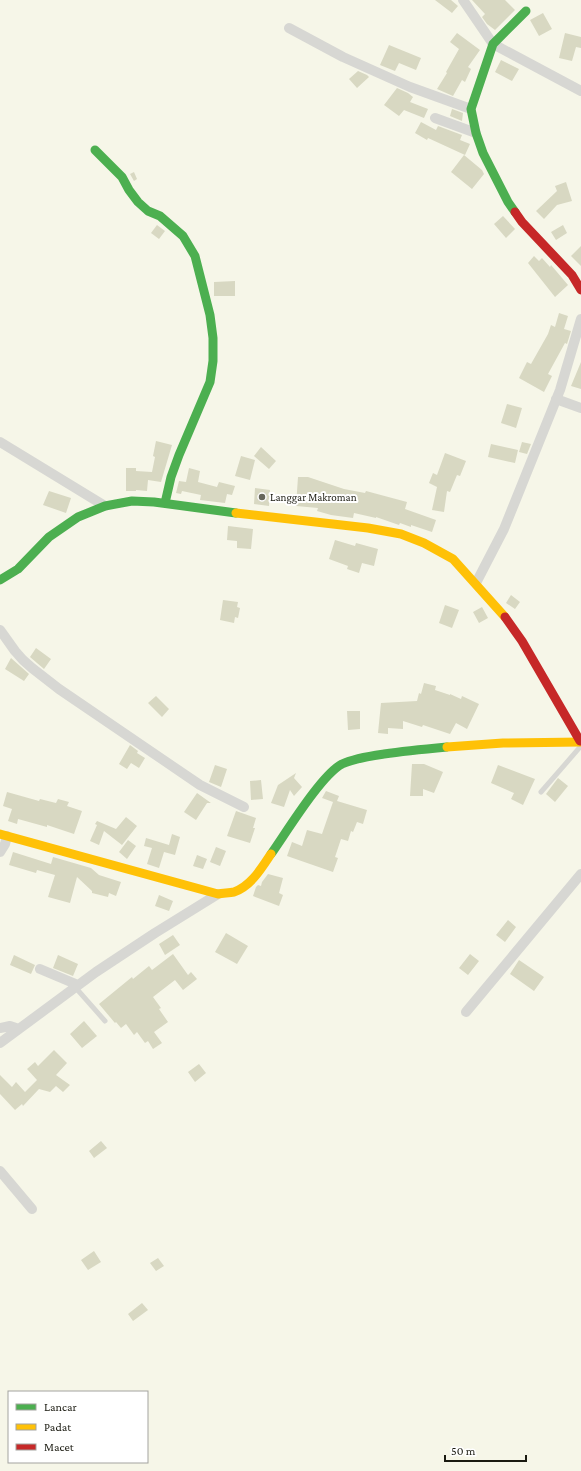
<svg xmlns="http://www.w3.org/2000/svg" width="581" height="1471" font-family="'Crimson Pro',serif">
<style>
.building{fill:#d8d8c2}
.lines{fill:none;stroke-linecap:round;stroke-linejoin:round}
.lane{stroke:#d7d7d3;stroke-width:5}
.street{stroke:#d7d7d3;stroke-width:10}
.fast{stroke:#4caf50;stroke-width:9}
.slow{stroke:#ffc107;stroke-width:9}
.jam{stroke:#c62828;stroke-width:9}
.poi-dot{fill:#67675c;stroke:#fff;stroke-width:1.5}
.labels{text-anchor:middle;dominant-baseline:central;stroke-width:4;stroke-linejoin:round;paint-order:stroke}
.poi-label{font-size:11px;fill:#1a1a10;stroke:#fff;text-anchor:start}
</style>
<rect width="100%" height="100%" fill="#f6f6e8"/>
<path class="building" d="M435 0H451L458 6 452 13Z
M472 0H505L515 10 495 30 487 24 482 17 485 14Z
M543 13 552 29 539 36 530 20Z
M457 33 480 50 468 67 471 69 465 82 462 80 453 96 437 89 447 73 446 72 459 49 450 42Z
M565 33 581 37V48L576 47 572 61 559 58Z
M389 45 421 58 416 70 399 63 395 71 380 65Z
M501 60 519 69 512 81 495 72Z
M358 71 367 75 369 77 357 88 349 79Z
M397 88 408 93 413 97 410 102 428 109 424 118 404 110 399 116 384 105Z
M452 109 463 113 462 121 450 116Z
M421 122 436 130 438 126 462 135 460 140 470 144 465 155 428 138 427 140 415 133Z
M464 155 482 170 484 174 472 189 451 172Z
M134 172 137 179 134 181 130 174Z
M566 182 572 201 557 205 544 219 536 211 557 191 555 186Z
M503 216 515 229 506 238 494 224Z
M157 225 165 231 159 239 151 233Z
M563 225 567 233 556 240 551 232Z
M581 246V266L571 256Z
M534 256 539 261 542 258 550 267 551 265 568 285 555 297 528 263Z
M235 281V296H214V282Z
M559 313 568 316 564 329 571 331 567 344 565 343 548 374 552 376 544 392 519 378 527 362 531 364 548 334 551 325 555 327Z
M581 362V389L571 386Z
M507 404 522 408 516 428 501 423Z
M156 441 172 445 161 482 148 480 147 491 136 490V491H126V468H136V471L152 472 155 457 153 456Z
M522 442 531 444 527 454 519 452Z
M491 444 518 450 515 463 488 457Z
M261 447 276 461 269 469 254 456Z
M445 453 466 461 460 476 457 475 450 492 447 491 444 512 432 510 437 487 429 483 433 473 437 475Z
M241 456 255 460 250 480 235 476Z
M189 468 200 471 198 482 217 487 219 482 235 486 232 495 227 494 225 503 200 500 201 495 182 491 181 494 176 493 179 481 186 482Z
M298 477H308L344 489 365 493 366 491 407 502 405 509 436 520 432 532 411 525V527L400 523 399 525 376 517V518L354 513 353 518 331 515 317 511 318 508 296 506Z
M255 488 270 490 269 506 254 504Z
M49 491 71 498 66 513 43 505Z
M228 526 253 529 251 549 237 548V541L227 540Z
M335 540 355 546 356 543 378 549 374 566 362 563 359 573 347 569 348 566 329 559Z
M511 595 520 602 515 609 506 603Z
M223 600 238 602 237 607 240 608 238 618 235 617 234 623 220 620Z
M445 605 459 610 452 628 439 623Z
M482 607 488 618 479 623 473 612Z
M36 648 51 659 44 669 30 657Z
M11 658 29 674 24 681 5 669Z
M424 683 436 686 435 690 450 695V694L461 699 462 696 479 704 467 729 456 723 450 734 423 725 422 727 403 721V729L388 728V734L378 733 381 703 417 701 419 693 421 694Z
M156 696 169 709 162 717 148 703Z
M347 711H360V729L348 730Z
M130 745 138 751 137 753 145 758 139 768 131 763 127 769 119 764Z
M412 764H424L443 772 434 793 423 789V796H410Z
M215 765 227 769 221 787 209 782Z
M498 765 535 779 523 805 511 799 514 793 491 783Z
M296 773 294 778 302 787 294 796 290 790 284 807 271 803 278 785Z
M558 778 568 786 555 802 546 794Z
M261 780 263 799 251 800 250 781Z
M326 791 339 796 337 801 367 810 363 824 357 822 353 832 351 831 348 841 341 839 335 857 338 858 333 872 287 856 292 842 302 846 307 830 322 834 333 802 322 798Z
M7 792 39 801 40 799 56 803 58 799 69 802 67 806 82 811 74 834 47 825V827L18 819 17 824 8 821 12 809 3 806Z
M197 793 211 803H207L196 820 184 812Z
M236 811 256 818 253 828H255L250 843 227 836Z
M126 817 137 826 122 845 104 831 99 845 90 841 97 825 95 824 97 821 116 829Z
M172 834 180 837 175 855 164 852 159 868 147 864 152 848 144 846 146 838 169 845Z
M128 840 136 846 127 859 119 852Z
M216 847 226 851 220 866 210 862Z
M13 852 51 864 53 857 91 868 99 875 121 882 116 896 109 893 108 897 92 893V891L77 877 70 903 48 897 55 875 37 870 36 873 9 865Z
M197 855 207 859 203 869 193 866Z
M268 874 283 878 279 893 283 895 279 906 253 896 256 887 258 885 261 886 262 882Z
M159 895 173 901 169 911 155 906Z
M508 920 516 927 505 942 496 935Z
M226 933 248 946 237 964 215 952Z
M173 935 180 945 165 955 159 944Z
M173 954 188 975 191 972 197 979 183 990 175 980 153 997 161 1008 159 1009 168 1022 154 1032 162 1043 153 1049 148 1041 145 1043 137 1032 134 1035 126 1024 121 1028 116 1022 115 1023 99 1004 132 977 133 979 149 966 152 970Z
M470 954 479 961 468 975 459 968Z
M14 955 35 965 31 974 10 965Z
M58 955 78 964 73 976 53 968Z
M519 960 544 977 534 991 510 974Z
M84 1021 97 1036 82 1048 70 1034Z
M54 1050 67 1063 56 1075 70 1085 63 1092 56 1086 50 1092 39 1089 23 1106 22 1104 15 1110 0 1094V1075L12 1087 16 1082 25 1092 37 1080 27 1069 35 1062 38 1066Z
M199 1064 206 1073 195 1082 188 1072Z
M101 1141 107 1148 94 1158 89 1151Z
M94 1251 101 1262 88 1270 81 1260Z
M158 1258 164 1266 156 1271 150 1263Z
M142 1303 148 1310 133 1321 128 1314Z"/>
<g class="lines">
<path class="lane" d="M541 792 581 746
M75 987 105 1021"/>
<path class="street" d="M463 0 493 44 581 91
M289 28 343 57 410 87 471 109
M435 118 476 133
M556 399 581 408
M0 442 105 506
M476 583 504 529 560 390 581 319
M0 630 15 651 23 660 32 668 59 689 200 785 244 807
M0 852 5 844 7 836
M40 969 78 985
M466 1012 581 874
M0 1028 10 1026 19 1029
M0 1043 96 972 155 933 218 894
M0 1171 32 1209"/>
<path class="fast" d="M95 150 122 177 129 190 138 202 148 211 160 216 183 236 195 256 210 315 213 338V361L210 382 179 455 171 477 165 503
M515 212 508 202 483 153 476 133 471 109 493 44 526 11
M0 580 18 569 49 537 78 517 105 506 132 501 154 502 236 513
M271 854C286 833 321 775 342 764 355 758 370 756 384 754 405 751 426 749 447 747"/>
<path class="slow" d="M236 513 368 528 401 534 424 543 453 559 505 617
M447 747 503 743 581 742
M0 834 218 894C223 893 229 893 234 892 251 886 261 869 271 854"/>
<path class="jam" d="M515 212 522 222 572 275 581 290
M505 617 522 641 580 741"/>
</g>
<circle class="poi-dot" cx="262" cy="497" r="4"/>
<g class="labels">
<g class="poi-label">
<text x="270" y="497">Langgar Makroman</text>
</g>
</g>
<rect x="8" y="1391" width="140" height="72" fill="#ffffff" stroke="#a3a39f"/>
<rect x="16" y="1404" width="20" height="6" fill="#4caf50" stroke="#a3a39f"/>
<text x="44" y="1411" font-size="12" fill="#1a1a10">Lancar</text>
<rect x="16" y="1424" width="20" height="6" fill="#ffc107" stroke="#a3a39f"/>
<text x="44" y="1431" font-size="12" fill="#1a1a10">Padat</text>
<rect x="16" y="1444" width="20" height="6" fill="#c62828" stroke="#a3a39f"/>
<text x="44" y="1451" font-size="12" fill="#1a1a10">Macet</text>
<path d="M445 1455v6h81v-6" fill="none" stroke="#1a1a10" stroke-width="2"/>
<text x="451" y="1455" font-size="12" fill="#1a1a10" stroke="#ffffff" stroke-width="3" paint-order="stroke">50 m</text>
</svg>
